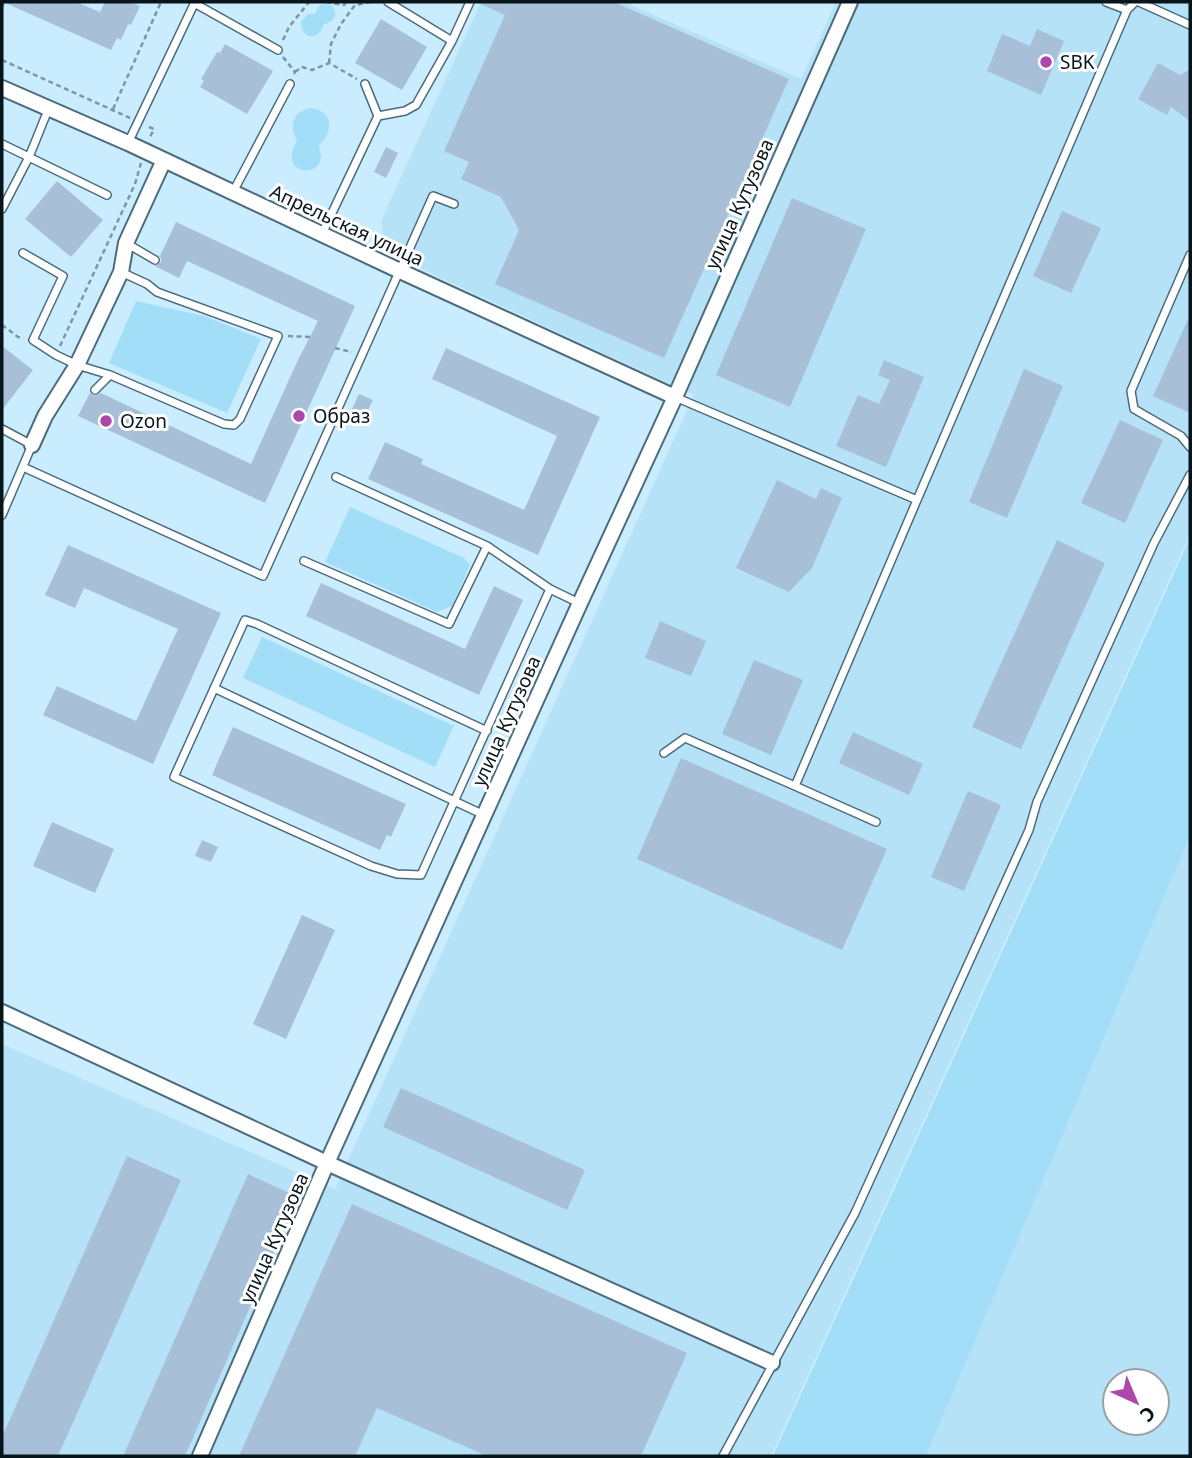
<svg xmlns="http://www.w3.org/2000/svg" width="1192" height="1458" font-family="'Noto Sans',sans-serif">
<style>
.built{fill:#b6e2f7;fill-rule:evenodd}
.green{fill:#a3def9}
.building{fill:#a7c0d8}
.lines{fill:none;stroke-linecap:round;stroke-linejoin:round}
.service-casing{stroke:#4c6c7b;stroke-width:10}
.minor-casing{stroke:#4c6c7b;stroke-width:18}
.path{stroke:#7c97a4;stroke-width:2.5;stroke-dasharray:5 3.5;stroke-linecap:butt}
.service{stroke:#fff;stroke-width:7}
.minor{stroke:#fff;stroke-width:14}
.poi-dot{fill:#ad47ab;stroke:#fff;stroke-width:2.5}
.labels{text-anchor:middle;dominant-baseline:central;stroke-width:6;stroke-linejoin:round;paint-order:stroke}
.poi-label{font-size:19px;fill:#08151b;stroke:#fff;text-anchor:start}
.street-label{font-size:19px;fill:#08151b;stroke:#fff}
</style>
<rect width="100%" height="100%" fill="#c9edfe"/>
<path class="built" d="M481 2H624L801 79 836 2H1190V534L771 1456H2V1044L335 1189 694 395 387 253 381 221Z
M1190 836V1456H926ZM1115 1381H1157V1423H1115Z"/>
<path class="green" d="M322 4 331 5C339 13 335 22 324 24 320 41 301 40 301 22L308 14H315L318 7Z
M310 108C334 111 334 131 319 145 319 149 321 153 321 156 321 180 277 174 297 141 289 127 292 112 310 108Z
M136 301 204 316 261 339 227 413 109 363Z
M350 507 464 558 470 565 452 606 437 612 325 562Z
M1190 538V836L926 1456H773Z
M262 637 454 726 435 767 243 678Z"/>
<path class="building" d="M3 2H76L100 12 105 2H130L140 6 131 25 128 24 121 40 117 38 111 50Z
M476 2H614L789 79 664 358 495 284 519 230 501 197 461 179 469 162 444 151 505 15Z
M381 19 427 47 402 90 355 63Z
M1037 29 1064 41 1041 95 987 71 1002 34 1030 46Z
M225 44 273 71 247 114 200 87 204 81 201 79 217 52 220 53Z
M1158 63 1180 75 1190 69V121L1171 107 1167 115 1138 99Z
M386 147 398 153 386 178 374 172Z
M57 181 103 220 71 257 25 219Z
M792 198 866 229 790 407 716 375Z
M1062 211 1101 228 1071 293 1033 276Z
M176 222 355 306 265 503 78 416 90 393 94 396 101 393 251 464 297 362 318 321 187 261 179 278 155 266 161 262V258L158 255 160 256Z
M1190 315V413L1153 396Z
M2 346 33 370 2 410Z
M446 348 600 417 538 555 368 479 385 442 423 459 421 464 524 510 557 436 432 379Z
M884 360 924 377 886 467 836 446 858 395 879 404 890 380 878 375Z
M1024 369 1063 386 1007 518 969 502Z
M359 394 373 400 366 415 352 409Z
M1120 420 1163 440 1125 523 1081 503Z
M777 480 816 499 821 488 842 498 812 568 789 592 736 568Z
M1057 540 1105 563 1021 749 972 727Z
M68 545 221 613 153 764 43 715 57 686 136 721 178 629 84 588 75 608 45 595Z
M321 583 465 649 494 586 523 600 479 695 306 616Z
M660 621 706 641 691 676 645 658Z
M754 660 803 680 771 755 722 734Z
M233 727 406 804 391 837 387 835 380 850 212 775Z
M853 732 923 764 909 795 839 763Z
M681 758 887 849 842 950 637 859Z
M968 791 1001 805 964 891 931 877Z
M52 822 114 849 95 893 33 866Z
M202 840 218 847 211 862 195 856Z
M302 915 335 930 286 1039 253 1024Z
M401 1088 585 1170 567 1210 383 1127Z
M127 1156 181 1180 58 1456H2V1437Z
M248 1174 298 1197 185 1456H123Z
M352 1204 687 1353 641 1456H487L377 1408 355 1456H239Z"/>
<g class="lines">
<defs>
<path id="service" d="M388 2 452 41
M1106 2 1127 10 1130 7
M1139 2 1190 25
M194 3 278 50
M365 84 378 116
M128 143 195 2
M2 144 107 195
M233 192 290 84
M2 209 29 157 48 110
M322 234 378 116 405 111 416 105 452 41 470 2
M126 243 155 260
M23 253 63 276 33 340 56 355 77 365 110 375 224 424 234 425 240 419 278 336 157 292 147 284 121 272
M1190 255 1131 391 1134 409 1181 436 1190 447
M95 390 110 375
M675 397 917 500 795 786 876 822
M2 429 32 445 2 515
M23 467 263 576 433 196 454 204
M336 477 487 546 550 589 579 603
M917 500 1127 10 1135 2
M304 561 449 624 487 546
M214 688 484 815
M487 731 257 624 245 620 174 777 371 866 397 874 421 875 550 589
M664 753 685 738 795 786
M723 1456 855 1213 1029 830 1037 802 1154 543 1190 475"/>
<path id="minor" d="M2 88 128 143 400 271 675 397
M32 445 45 416 77 365 121 272 126 243 164 160
M2 1012 327 1163 772 1363
M200 1456 327 1163 580 603 675 397 850 2"/>
</defs>
<use href="#service" class="service-casing"/>
<use href="#minor" class="minor-casing"/>
<path class="path" d="M326 2 344 5 346 2
M2 7 4 2
M283 40 289 27 309 2
M283 57 295 72 294 74
M2 60 130 118
M329 63 331 44 341 24 355 5 370 2
M295 72 302 67 312 70 329 63 357 79
M113 109 161 2
M149 127 154 129 150 137
M2 325 18 337 23 338
M288 336 310 337
M60 346 135 184 141 163
M335 348 352 352"/>
<use href="#service" class="service"/>
<use href="#minor" class="minor"/>
</g>
<g class="poi-dot">
<circle cx="1046" cy="62" r="7"/>
<circle cx="299" cy="416" r="7"/>
<circle cx="106" cy="421" r="7"/>
</g>
<g class="labels">
<g class="poi-label">
<text x="1060" y="62">SBK</text>
<text x="313" y="416">Образ</text>
<text x="120" y="421">Ozon</text>
</g>
<g class="street-label">
<text transform="translate(739 204) rotate(-66)">улица Кутузова</text>
<text transform="translate(347 225) rotate(25)">Апрельская улица</text>
<text transform="translate(506 721) rotate(-66)">улица Кутузова</text>
<text transform="translate(274 1238) rotate(-66)">улица Кутузова</text>
</g>
</g>
<rect width="1192" height="1458" fill="none" stroke="#08151b" stroke-width="7"/>
<g transform="translate(1136 1402) rotate(136)"><circle r="33" fill="#ffffff" stroke="#9ca1a4" stroke-width="2"/>
<path d="M0-5L12 26L0 18L-12 26Z" fill="#ad47ab"/>
<text y="-10" font-size="19" font-weight="bold" text-anchor="middle" fill="#08151b">С</text>
</g>
</svg>
